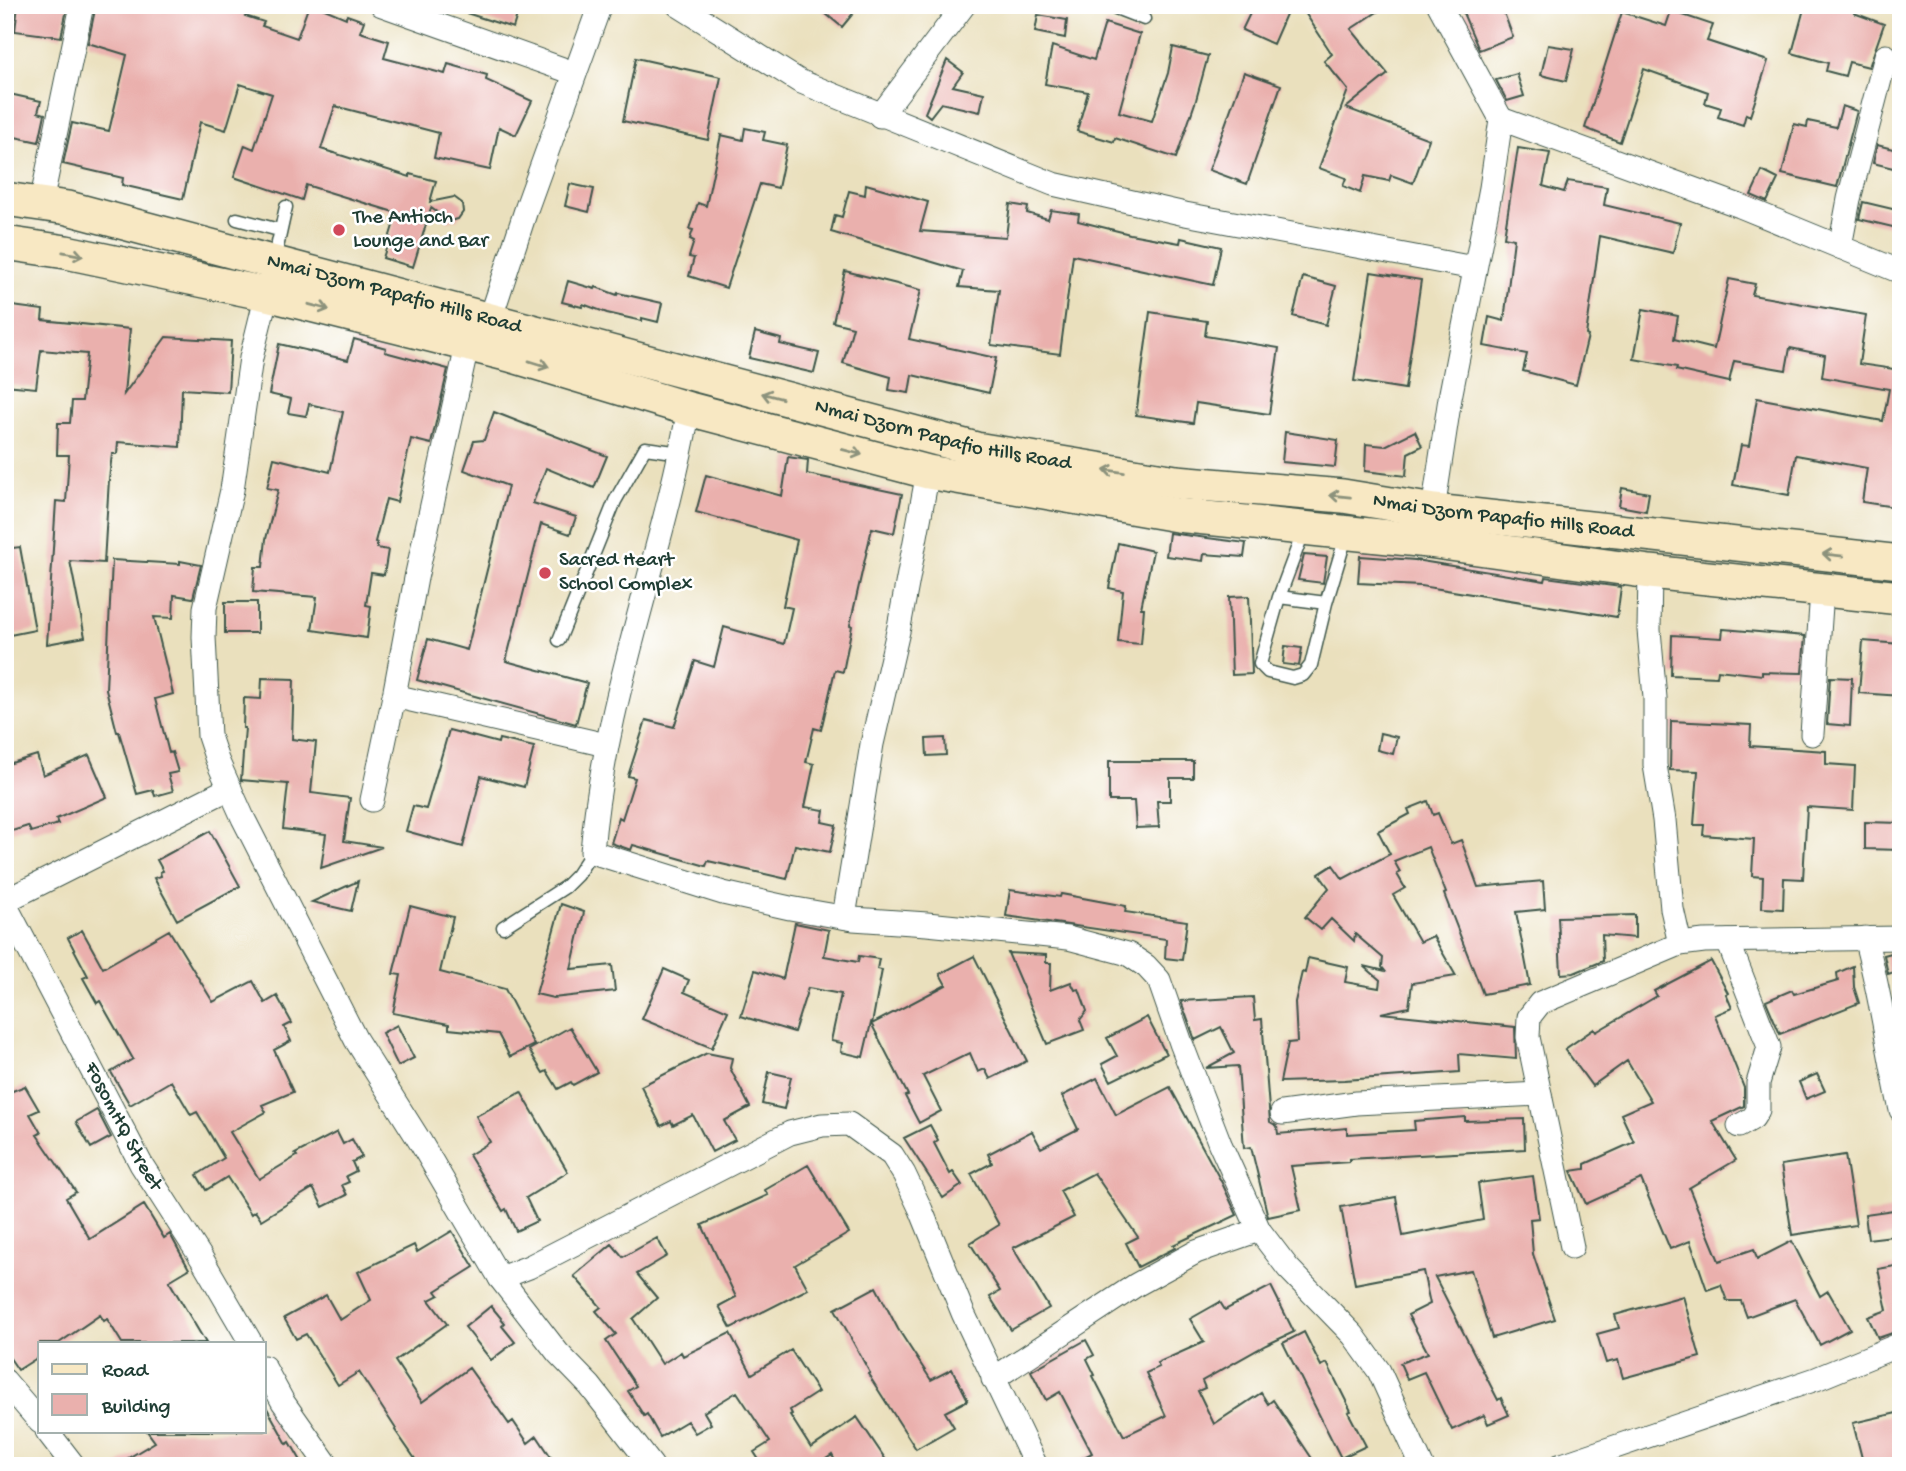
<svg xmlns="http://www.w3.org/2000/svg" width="1906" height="1471" font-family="'Gochi Hand',sans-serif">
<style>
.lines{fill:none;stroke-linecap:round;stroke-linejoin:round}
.stream{stroke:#67c2e5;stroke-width:6}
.building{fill:#eab0ad}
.lane-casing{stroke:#3d5549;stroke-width:15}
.street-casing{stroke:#3d5549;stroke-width:25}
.secondary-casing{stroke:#3d5549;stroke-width:36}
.lane{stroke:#fff;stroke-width:12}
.street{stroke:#fff;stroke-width:23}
.secondary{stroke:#f8e8c3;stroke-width:33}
.oneway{stroke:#8c927c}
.poi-dot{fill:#d1495b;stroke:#fff;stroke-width:2.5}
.labels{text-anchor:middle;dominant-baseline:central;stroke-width:5;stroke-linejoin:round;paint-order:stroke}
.poi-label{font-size:21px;fill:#1f3d34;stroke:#fff;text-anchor:start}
.street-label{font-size:21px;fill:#1f3d34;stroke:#fff}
</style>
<rect width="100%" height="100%" fill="#fff"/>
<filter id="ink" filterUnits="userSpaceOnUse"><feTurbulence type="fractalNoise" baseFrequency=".0143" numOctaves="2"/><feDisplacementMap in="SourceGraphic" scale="14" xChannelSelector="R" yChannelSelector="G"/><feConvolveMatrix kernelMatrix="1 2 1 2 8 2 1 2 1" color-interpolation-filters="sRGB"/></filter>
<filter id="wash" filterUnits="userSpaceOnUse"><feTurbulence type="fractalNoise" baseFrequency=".00686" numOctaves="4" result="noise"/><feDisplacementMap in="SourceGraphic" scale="28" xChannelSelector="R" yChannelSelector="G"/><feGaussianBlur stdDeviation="1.57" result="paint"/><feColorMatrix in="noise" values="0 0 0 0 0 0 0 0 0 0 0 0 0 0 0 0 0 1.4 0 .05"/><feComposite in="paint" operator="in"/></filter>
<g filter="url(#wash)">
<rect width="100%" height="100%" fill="#eae0bd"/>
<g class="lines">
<path class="stream" d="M5 1450 8 1466"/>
</g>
<g id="blocks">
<path class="building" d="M18 5H68L61 37 15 31Z
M96 5H220L246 14 245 16 264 22 262 26 297 38 309 5H315L346 18 347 15 364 21 360 32 389 41 384 58 445 74 448 64 487 75 486 80 532 101 516 135 499 127 490 170 434 158 439 133 335 106 321 149 410 177V174L436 181 430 202 454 197 462 203 463 212 458 219 449 221 431 208 413 267 383 258 397 213 306 185 302 200 234 177 245 145 254 149 272 94 240 84 226 130 200 122 183 199 122 185 123 178 63 164 72 123 109 131 127 55 88 43Z
M455 5H520L513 28 454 9Z
M815 5H860L842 27Z
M1254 5H1290L1273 44 1242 30Z
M1300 5H1388L1351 29 1388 74 1346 108 1429 139 1413 183 1391 175 1389 181 1365 176 1360 193 1343 186 1346 178 1319 168 1348 90 1324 61 1332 54Z
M1465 5H1501L1513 37 1479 50 1463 13 1467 12Z
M1805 5H1856L1854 13 1884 24 1869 67 1849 62 1845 76 1826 71 1828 63 1792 53Z
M1671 11 1713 25 1707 41 1768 61 1750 116 1746 114 1743 125 1718 117 1721 108 1705 103 1708 92 1644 69 1620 142 1585 128 1622 12 1666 26Z
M1038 15 1067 20 1065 38 1035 32Z
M1105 23 1140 34 1119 112 1152 121 1168 73 1173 47 1208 56 1196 100 1176 158 1115 138 1114 142 1077 131 1088 92 1045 84 1052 46 1094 60Z
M1548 45 1574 49 1566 81 1541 75Z
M636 58 721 77 708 140 623 121Z
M947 60 963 72 953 86 984 93 980 112 941 103 930 117 925 113Z
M1244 72 1281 85 1247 184 1209 170Z
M1517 74 1524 96 1507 101 1496 80Z
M5 93 41 101 38 112 45 114 39 142 5 135Z
M1842 106 1857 111 1837 187 1782 174 1794 124 1807 127 1808 121 1836 127Z
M745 128 765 132 763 140 787 145 778 188 760 184 726 288 689 276 694 258 689 257 694 241 690 239 693 230 689 229 698 203 706 206 721 135 743 140Z
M1877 145 1901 151V170L1873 163Z
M1518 148 1550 153 1543 186 1564 192 1568 181 1607 187 1604 205 1680 223 1673 253 1600 236 1586 335 1588 336 1576 385 1523 371 1527 354 1484 346 1489 317 1504 321 1514 239 1504 237Z
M1762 171 1778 179 1767 202 1751 195Z
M570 184 594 189 589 212 565 206Z
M866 184 928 202 920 231 1006 237 1010 204 1028 207 1027 213 1048 219 1051 210 1079 214 1078 221 1130 234 1180 243 1181 238 1221 247 1213 285 1073 255 1060 354 991 345 999 290 959 287 963 271 831 232 835 215 842 217 849 191 865 195Z
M1863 202 1901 211V229L1859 219Z
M845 271 921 290 909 339 996 358 989 393 912 375 909 393 889 390 891 377 843 363 853 327 833 322Z
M1371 272 1421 280 1405 389 1354 381Z
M1303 277 1336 286 1326 325 1293 316Z
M1729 279 1755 284 1752 295 1866 315 1859 364 1901 370V508L1862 502 1867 468 1796 455 1789 495 1733 485 1741 445 1749 446 1757 398 1883 421 1889 389 1822 377 1825 355 1790 348 1786 370 1734 361 1729 382 1676 370 1677 367 1634 359 1643 309 1678 316 1674 339 1714 349Z
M568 281 595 289 596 287 617 295 618 293 662 303 658 322 642 318V321L607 313 583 304 582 307 562 302Z
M5 305 43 310 42 320 130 329 124 394 166 337 231 341 228 392 182 389 180 447 118 442 117 454H112L109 479 104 563 70 561 85 637 47 644 56 501 66 502 69 455H57L58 423H70L72 401H82L87 354 41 350 36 388 5 385Z
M1150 312 1207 321 1205 336 1279 348 1269 414 1196 403 1193 423 1136 415Z
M755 332 781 339 780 344 819 353 814 373 749 358Z
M354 339 386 348 385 352 448 369 431 444 411 439 397 502 386 499 375 542 377 543V548L388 550 384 575 371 573 366 605 371 606 367 638 312 630 317 597 253 592 255 567H263L266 539 278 490 267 488 274 458 330 472 343 412 309 404 306 416 288 413 291 399 269 394 279 344 348 360Z
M494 412 607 456 594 488 546 468 533 503 576 517 570 534 541 524 506 661 587 683 576 724 417 680 428 639 467 650 508 486 464 470 474 441 484 440Z
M1415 431 1422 446 1408 453 1406 476 1365 471 1366 444 1385 446Z
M1285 432 1338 440 1335 467 1282 462Z
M788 457 808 460 807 474 902 494 894 533 872 528 850 625 852 626 843 672 835 670 821 730 814 728 806 762 814 764 805 807 824 810 822 822 836 825 830 852 795 845 787 879 708 861 706 866 633 845 631 850 611 843 619 817 622 819 635 778 628 776 646 720 674 727 695 661 714 667 724 627 784 644 792 608 783 606 797 540 696 512 706 475 782 496Z
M1622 488 1649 493 1646 511 1619 506Z
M1169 533 1246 543 1244 557 1204 554 1203 561 1166 556Z
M1118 543 1153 551 1141 608H1144L1141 644 1118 642 1123 591 1109 588Z
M20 547 35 630 5 636V549Z
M1304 555 1327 557 1323 583 1298 580Z
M1360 556 1415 560 1545 581 1546 577 1621 587 1617 617 1421 586 1358 583Z
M112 560 180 564V561L201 565 193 598 174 595 173 618 154 617 173 694 155 699 169 753 172 752 178 772 168 774 173 791 155 796 153 790 137 794 119 732H117L106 689Z
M1249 596 1252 674 1232 675 1229 597Z
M225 602H257V633H225Z
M1723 629 1805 636 1802 673 1762 672V675L1718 670 1717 677 1671 675 1672 635 1722 638Z
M1863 641 1901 644V696L1859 693Z
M1285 646 1302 648 1299 666 1283 664Z
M1830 677 1852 678 1850 726 1827 724Z
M262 678 294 679 292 739 316 742 311 793 350 798 344 841 382 847 321 868 326 834 283 829 288 784 241 780 245 728H243L244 698 261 699Z
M1671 721 1751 725 1750 746 1826 751V764L1855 766 1853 810 1807 807 1803 879 1784 878 1783 909 1762 908 1763 877 1752 876 1754 839 1703 835 1704 825H1694L1698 771 1670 770Z
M449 730 498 743 499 739 534 747 524 787 481 776 463 847 406 831 413 806 426 809Z
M1380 733 1397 737 1393 754 1377 750Z
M945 738 946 755 927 756 926 739Z
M37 755 43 775 89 755 107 797 56 819 58 824 31 832 28 826 12 831 9 822 5 823V765Z
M1109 761H1193V778H1170V801H1157L1159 827 1136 828 1134 801H1109Z
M1428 801 1433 815 1438 813 1451 844 1461 840 1478 887 1543 881 1545 909 1516 912 1530 985 1483 994 1444 894 1446 893 1428 847 1394 861 1400 872 1397 874 1405 888 1393 895 1420 942 1433 936 1456 976 1412 983 1409 1007 1381 1013 1515 1027 1516 1059 1459 1054 1460 1072 1344 1080 1280 1082 1288 1043 1297 1042 1295 1002 1302 972 1305 973 1308 958 1348 967 1345 982 1379 988 1380 980 1364 966 1385 971 1382 967 1383 958 1355 934 1354 941 1331 919 1321 930 1305 917 1329 888 1319 874 1333 865 1343 879 1390 854 1378 831 1410 814 1408 809Z
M1865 822 1901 823V850L1865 849Z
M210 831 240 886 177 920 154 878 161 876 160 872 163 871 157 860Z
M358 881 351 911 312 902Z
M1010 890 1060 897 1061 894 1126 906 1125 912 1187 921 1182 960 1165 958 1166 939 1006 916Z
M561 904 584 912 571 969 612 965 615 991 553 998 536 994Z
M410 906 453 917 440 972 505 989 534 1045 510 1057 498 1034 449 1029V1024L393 1013 401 975 393 974Z
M1635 915V938L1602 935 1603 961 1574 973 1561 974 1558 917Z
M795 923 829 930 824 956 858 962 859 956 879 959 877 969 882 970 872 1024 946 985 940 974 974 956 1027 1061 990 1079 985 1069 978 1072 970 1053 923 1076 941 1111 919 1123 905 1096 908 1095 871 1023 863 1057 841 1052 842 1043 831 1041 841 994 808 988 794 1032 741 1016 755 970 783 979Z
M82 930 103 968 169 930 213 1002 253 981 265 1003 277 996 292 1023 284 1027 291 1041 274 1050 293 1092 262 1105 266 1112 230 1132 259 1179 297 1156 295 1154 337 1132 343 1144 352 1139 362 1157 352 1162 356 1171 346 1176 349 1182 342 1185 347 1195 323 1207 313 1188 261 1220 255 1211 251 1214 227 1177 206 1190 197 1175 224 1158 197 1112 191 1115 171 1081 130 1105 111 1072 133 1059 100 1001 97 1003 83 978 88 976 68 938Z
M1895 952H1901V970L1888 974 1884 955Z
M1008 953 1046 955V963H1051L1050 990 1071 982 1075 990 1079 989 1087 1011 1080 1020 1084 1030 1047 1044Z
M1711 961 1728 993 1726 994 1732 1008 1715 1015 1744 1088V1106L1712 1121 1736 1160 1689 1188 1719 1261 1754 1249 1757 1259 1792 1241 1820 1296 1828 1291 1850 1329 1820 1345 1795 1299 1747 1317 1741 1301H1727L1721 1285 1707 1290 1690 1241 1670 1249 1641 1179 1586 1204 1571 1171 1585 1169V1164L1634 1142 1621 1114 1651 1101 1627 1061 1592 1086 1565 1049 1594 1029 1596 1032 1657 996 1654 991Z
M1853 966 1854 987 1859 1003 1780 1034 1766 1001 1792 990 1794 994 1838 981 1837 973Z
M664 969 689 980 684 992 728 1011 712 1048 642 1019Z
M1253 997 1255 1020 1262 1019 1270 1122 1277 1126 1278 1134 1347 1128V1134L1415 1130 1414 1121 1465 1117V1121L1524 1119 1525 1149 1349 1159V1162L1291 1166 1301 1210 1268 1217 1251 1147 1244 1148 1238 1066 1206 1068 1234 1053 1221 1027 1195 1040 1181 1001Z
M1147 1017 1166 1054 1111 1081 1102 1064 1117 1056 1107 1038Z
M397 1025 414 1058 398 1066 382 1033Z
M570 1027 597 1072 573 1085 571 1082 558 1089 547 1071 543 1073 529 1050Z
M707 1053 732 1058 730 1068 750 1107 724 1121 735 1140 712 1152 693 1115 673 1125 671 1121 661 1126 641 1086Z
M769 1072 791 1077 784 1109 762 1104Z
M1817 1074 1825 1091 1806 1099 1799 1082Z
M1097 1078 1116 1115 1170 1087 1222 1183 1237 1215 1173 1245 1175 1248 1138 1267 1126 1243 1138 1237 1094 1173 1060 1191 1074 1217 1013 1248 1049 1308 1011 1330 990 1297 1000 1291 970 1243 999 1225 971 1174 992 1163 988 1154 1032 1131 1041 1148 1078 1129 1062 1096Z
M25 1086 39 1110 30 1114 41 1133 37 1135 76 1192 66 1198 90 1239 144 1205 164 1238 170 1234 189 1269 169 1281 206 1343H122L107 1319 104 1321 100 1315 59 1343H40V1356L18 1370 5 1351V1094Z
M521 1092 568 1172 526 1198 537 1221 516 1231 506 1209 503 1211 469 1155 490 1142 476 1116Z
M97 1110 111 1137 91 1148 76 1122Z
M930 1125 938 1140 934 1143 950 1174 953 1172 962 1185 943 1198 904 1138Z
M1845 1155 1856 1225 1792 1235 1781 1165Z
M808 1165 849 1233 795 1265 808 1289 731 1328 719 1306 736 1297 702 1225 768 1195 765 1190Z
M1533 1176 1539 1218 1530 1219 1533 1254 1555 1319 1492 1338 1471 1270 1435 1277 1498 1400 1501 1398 1509 1415 1488 1424 1484 1415 1452 1430 1424 1372 1407 1379 1400 1363 1428 1353 1408 1315 1430 1304 1423 1271 1355 1284 1341 1207 1396 1197 1403 1236 1483 1220 1478 1183Z
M1901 1209V1235L1868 1239 1865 1214Z
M452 1231 474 1267 436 1291 439 1295 429 1300 447 1324 395 1361 422 1402 469 1368 509 1424 513 1421 528 1443 537 1436 551 1457 538 1466H420L395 1430 396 1429 359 1372 338 1385 306 1334 296 1339 284 1318 326 1295 340 1320 371 1300 358 1272 414 1245 417 1252Z
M657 1238 667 1256 637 1274 657 1298 633 1319 662 1364 681 1352 683 1356 730 1333 752 1374 791 1350 818 1392 790 1410 792 1414 790 1415 811 1448 857 1417 890 1466H838L832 1455 820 1463 822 1466H763L754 1452 770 1442 737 1392 704 1412 711 1424 695 1433 687 1421 660 1437 647 1414 644 1416 628 1391 636 1386 606 1341 616 1334 596 1311 601 1307 574 1276 612 1244 623 1257Z
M1901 1265V1330L1878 1338 1868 1317 1887 1310 1878 1269Z
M1271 1286 1294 1332 1266 1345 1202 1381 1205 1388 1198 1391 1214 1424 1261 1393 1268 1404 1273 1400 1317 1466H1067L1092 1453 1060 1392 1046 1400 1031 1371 1086 1340 1094 1355 1087 1359 1095 1375 1093 1376 1124 1436 1166 1416 1146 1373 1159 1367 1157 1363 1204 1342 1190 1319 1220 1302 1225 1310Z
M876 1287 898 1329 931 1380 952 1369 968 1400 945 1412 954 1427 916 1449 868 1374 870 1373 835 1309Z
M1683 1296 1700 1357 1623 1378 1618 1360 1606 1363 1597 1334 1619 1328 1615 1315Z
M491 1306 505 1323 502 1326 515 1342 491 1360 465 1327Z
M1304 1332 1321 1366 1327 1363 1351 1411 1348 1412 1366 1446 1341 1458 1283 1343Z
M264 1403 287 1444 290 1442 304 1466H115L155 1442 147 1431H264Z
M1901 1412V1466H1864L1853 1423Z"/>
</g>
</g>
<g filter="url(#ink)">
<use href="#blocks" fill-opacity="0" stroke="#3d5549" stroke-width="2"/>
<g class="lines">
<defs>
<path id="lane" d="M1108 5 1144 19
M237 219 279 230
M274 261 286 207
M1304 530 1279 597 1260 664 1268 672 1293 678 1303 675 1311 665 1326 603 1347 533
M1279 597 1326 603
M559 640 615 501 645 448 681 453
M503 927 565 887 577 875 592 852"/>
<g id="street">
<path d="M382 5 574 73"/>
<path d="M678 5 799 81 1053 184 1185 214 1474 268"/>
<path d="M1886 56 1849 199 1840 247 1901 272"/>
<path d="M880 116 964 5"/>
<path d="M1501 119 1740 206 1840 247"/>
<path d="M41 203 82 5"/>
<path d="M270 281 251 358 232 490 205 608 204 637 209 736 217 760 243 818 356 1040 421 1143 500 1278 558 1353 590 1386 652 1466"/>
<path d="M490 320 527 207 600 5"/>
<path d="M689 409C662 558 604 700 592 852L723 893 790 908 853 919 927 924 1068 938 1128 954 1146 966 1159 980 1181 1043 1220 1144 1259 1230 1288 1268 1353 1335 1379 1371 1422 1466"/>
<path d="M1431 524 1450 398 1491 188 1501 119 1439 5"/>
<path d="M1650 572 1649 630 1655 698V765L1664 820 1672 909 1680 944"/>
<path d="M394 696 606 745"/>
<path d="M1812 734 1822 591"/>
<path d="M372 800 394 696 416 578 467 346"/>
<path d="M5 901 230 788"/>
<path id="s1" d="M5 904 141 1164 202 1259 251 1343"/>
<path d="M844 917 872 744 899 627 928 472"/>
<path d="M1865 938C1881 994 1888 1053 1901 1110"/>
<path d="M1728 941 1769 1047 1758 1083V1110L1753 1118 1739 1126"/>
<path d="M1282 1113 1356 1103 1540 1094"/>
<path d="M1572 1247 1528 1037 1529 1017 1540 1003 1680 944 1704 941 1901 938"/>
<path d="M500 1278 529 1267 790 1133 822 1125 849 1124 892 1155 904 1174 921 1210 963 1313 1036 1466"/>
<path d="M264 1367 283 1402 328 1466"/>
<path d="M993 1379 1136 1285 1196 1252 1259 1230"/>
<path d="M5 1381 40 1422"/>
<path d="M47 1431 74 1466"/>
<path d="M1559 1466 1816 1379 1901 1344"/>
</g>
<g id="secondary">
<path id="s2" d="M5 199 68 208 976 449 1176 482 1343 496 1434 511 1901 562"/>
<path d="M5 243 66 252 267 294 510 355 689 409 928 472 1177 515 1428 541 1650 572 1901 598"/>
</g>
</defs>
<use href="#lane" class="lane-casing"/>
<use href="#street" class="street-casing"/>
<use href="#secondary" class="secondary-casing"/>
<use href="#lane" class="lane"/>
<use href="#street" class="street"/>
<use href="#secondary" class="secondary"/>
</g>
<defs><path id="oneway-shaft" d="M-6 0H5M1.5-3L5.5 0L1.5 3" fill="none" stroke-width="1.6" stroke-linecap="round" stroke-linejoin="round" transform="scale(1.75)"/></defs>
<g class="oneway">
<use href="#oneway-shaft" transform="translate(73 254) rotate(11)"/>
<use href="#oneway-shaft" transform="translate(319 307) rotate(15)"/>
<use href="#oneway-shaft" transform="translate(539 364) rotate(17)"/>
<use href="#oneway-shaft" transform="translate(772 396) rotate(-165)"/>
<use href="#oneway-shaft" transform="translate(852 452) rotate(15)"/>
<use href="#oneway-shaft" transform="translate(1114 471) rotate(-171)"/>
<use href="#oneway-shaft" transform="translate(1340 496) rotate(-174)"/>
<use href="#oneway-shaft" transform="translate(1833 555) rotate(-174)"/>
</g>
</g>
<g class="poi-dot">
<circle cx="339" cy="230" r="7"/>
<circle cx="545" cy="573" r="7"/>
</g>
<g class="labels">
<g class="poi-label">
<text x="353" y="218">The Antioch<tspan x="353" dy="24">Lounge and Bar</tspan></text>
<text x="559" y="561">Sacred Heart<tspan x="559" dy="24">School Complex</tspan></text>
</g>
<g class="street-label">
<text stroke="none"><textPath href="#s2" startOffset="401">Nmai Dzorn Papafio Hills Road</textPath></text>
<text stroke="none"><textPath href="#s2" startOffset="968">Nmai Dzorn Papafio Hills Road</textPath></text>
<text stroke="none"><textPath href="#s2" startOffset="1535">Nmai Dzorn Papafio Hills Road</textPath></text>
<text stroke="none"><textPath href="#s1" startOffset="252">FosomHQ Street</textPath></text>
</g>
</g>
<rect width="1906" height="1471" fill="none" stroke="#fff" stroke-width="28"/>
<rect x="38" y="1342" width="228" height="91" fill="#ffffff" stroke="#a5b1ae" stroke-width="2"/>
<rect x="52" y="1364" width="35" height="10" fill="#f8e8c3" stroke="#a5b1ae" stroke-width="2"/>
<text x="102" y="1376" font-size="21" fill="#1f3d34">Road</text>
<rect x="52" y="1394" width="35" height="21" fill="#eab0ad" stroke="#a5b1ae" stroke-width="2"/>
<text x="102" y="1412" font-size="21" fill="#1f3d34">Building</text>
</svg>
